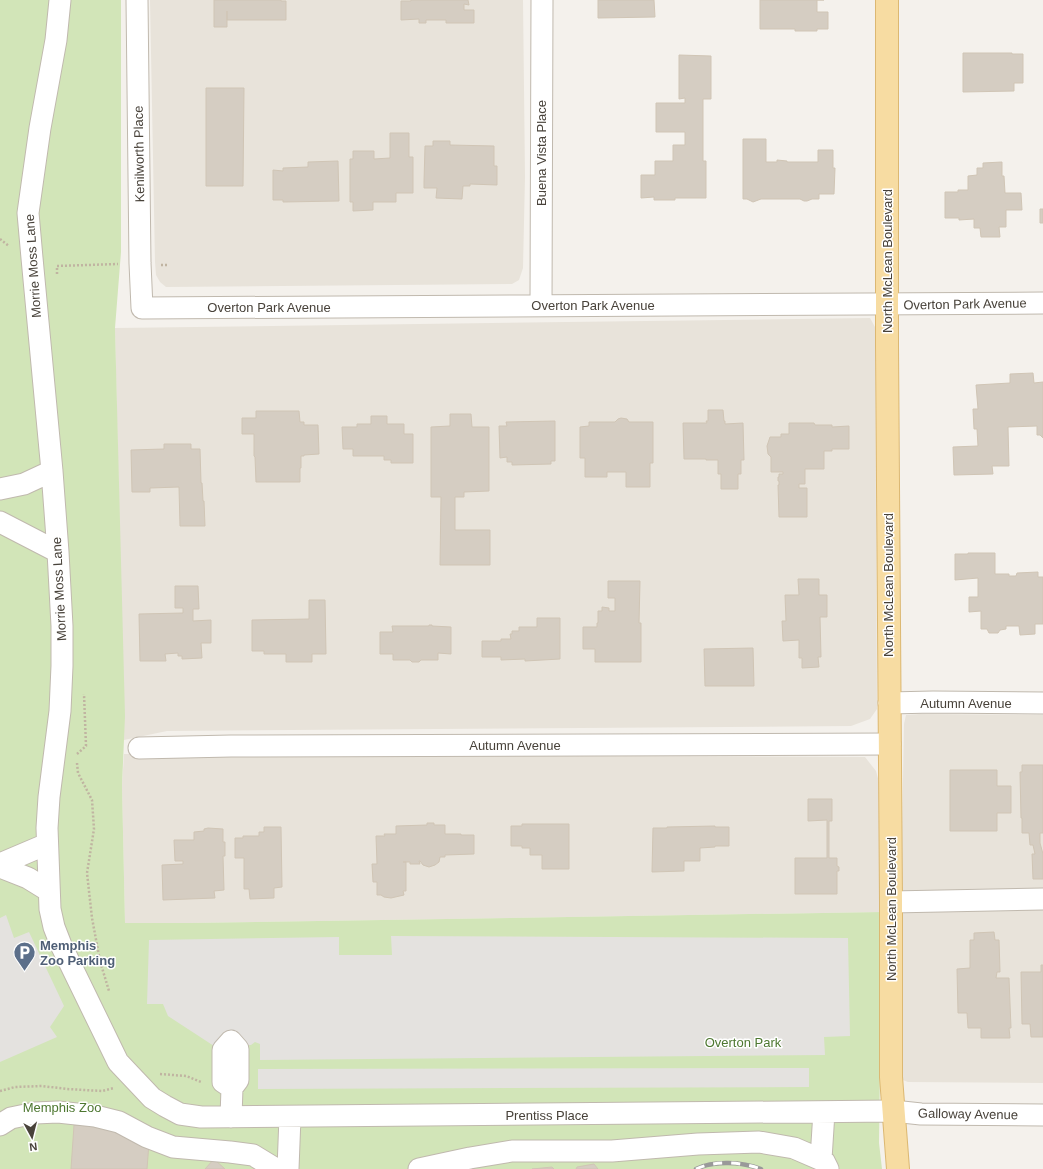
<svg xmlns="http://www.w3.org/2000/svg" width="1043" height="1169" font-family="Helvetica,sans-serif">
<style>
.residential{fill:#e8e3da}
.green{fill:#d2e5b8}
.parking{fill:#e4e2df}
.building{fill:#d5cdc2;stroke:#d0c5b5}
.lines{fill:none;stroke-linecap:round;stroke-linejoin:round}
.minor-casing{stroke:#c0b9ae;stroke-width:23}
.major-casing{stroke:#dcb872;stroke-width:24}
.path{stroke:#c0b4a1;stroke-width:2.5;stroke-dasharray:2 2;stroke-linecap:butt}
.minor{stroke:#fff;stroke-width:21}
.major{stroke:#f7dca2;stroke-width:22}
.rail-casing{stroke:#999;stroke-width:4.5}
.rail{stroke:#fff;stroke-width:3;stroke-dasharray:9;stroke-linecap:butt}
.labels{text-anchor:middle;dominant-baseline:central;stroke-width:3;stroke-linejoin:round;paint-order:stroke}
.street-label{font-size:13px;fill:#48423a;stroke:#fff}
.service-label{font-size:13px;font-weight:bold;fill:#4e5e75;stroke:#fff;text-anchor:start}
.park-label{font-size:13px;fill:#4d7730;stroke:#fff}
</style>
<rect width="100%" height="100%" fill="#f4f1ec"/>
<path class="residential" d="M150 0H523L525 177 523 268 519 280 512 284 166 287 160 282 156 275 155 262Z
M870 318 875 327 877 709 870 719 851 726 167 731 124 740 115 328Z
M920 714 1043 715V895H901L904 724 906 715Z
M124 754 865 757 876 771 880 786 882 912 189 923H125L122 786Z
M902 909 1043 910V1083L908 1082 903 1080Z"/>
<path class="green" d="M0 0H121V252L115 328 125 716 122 786 125 923H189L882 912 879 1143 882 1169H0Z"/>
<path class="parking" d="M6 915 14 938 29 932 64 1006 50 1027 57 1037 0 1062V918Z
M391 936 848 938 850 1036 824 1037 825 1055 260 1060V1044L255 1042 251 1045 214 1046 168 1016 163 1004H147L149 940 339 937V955H392Z
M809 1068V1087L258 1089V1069Z"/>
<path class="building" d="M214 0H281V1H286V20H227V11V27H214Z
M411 0H468L469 5 464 4V10H474V23H446V20H426V23H419V19L401 20V1H411Z
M598 0H654L655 17 598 18Z
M760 0H824H817V12H828V29H817V31H795V29H760Z
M963 53H1012V54H1023V83H1014V91L963 92Z
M679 55 711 56V99H703V161H706V198H675V200H654V197L641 198V175H655V161H673V145H685V132H656V103H685V98L679 99Z
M206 88H244L243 186H206Z
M390 133H409V157H413V193H396V202H373V210L353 211V202H350V159H353V151H374V159L390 158Z
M743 139H766V162H777V160L787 161V162H818V150H833V168H835L834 194H819V199H812L807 201H804L800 199H761L753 202 747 199H743Z
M433 141H450V145L494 146V166H497V185L470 184V186H463L462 199 436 198 437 188H424V182L425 146H433Z
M338 161 339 201 283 202V200H273V170L283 171V168L308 167V162Z
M1002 162V176H1004L1005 193H1021L1022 210H1006V227H999L1000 237H981L980 228H974V219L959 220V218H945V192H958V190H968V176L977 175V168H983V163Z
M1040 209H1043V223H1040Z
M1033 373 1034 383 1043 382V438L1040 435H1037V426L1008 427 1009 466H992L993 474 954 475 953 447 978 446 977 429H974L973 409H978L976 385 1010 383V374Z
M708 410H723L724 421H725V424L743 423 744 460H741V474H738V489H721V474H718V460H706V459H684L683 423H707L706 421H708Z
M256 411H299L300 422H304V425H318L319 454 304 455V456H301V468H300V482H256L255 457 254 456V434H242V418H256Z
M450 414H471L472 427H489V491L464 492V497H455V530H490V565H440L441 497H431V427L450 426Z
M371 416H387V424H404V434H413V463H391V460H384V456H353V449H343L342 427H357V424H371Z
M621 418 627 419 629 422H653V463H650V487H626V472H607V477H585V458H580V427L589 426V422H615L618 419Z
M555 421V461H551V464L512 465V462H507V457L500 458 499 426H507L506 422Z
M789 423H814L815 425H832V427L849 426V449H832V451H824V469H805V484H799V488H807V517H779L778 485H779V481H778V477H779V474H783V472H771V457L768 454 767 446 770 437H781V434H789Z
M164 444H191V449H200L201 483H202L203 501H204L205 526H180L179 487 150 488V492H132L131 450 164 449Z
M968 553H995V574H1009V576H1016L1017 573 1038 572V577H1043V624H1035V634L1020 635 1019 626H1006V629L1000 630 998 633H989L987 629H981V611L969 612V597H978V578L955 580V554H968Z
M798 579H819V595H827V617H820L821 657H818L819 667 802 668V658H799V640L783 641 782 621H786L785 595H799Z
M608 581H640L639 623H641V662H595V649H583V627H597V623H598V611H602V607L609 608V611H615V598H608Z
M175 586H198L199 609H193V621L211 620V643H201L202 658 182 659V656H178V653L165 654 166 661H140L139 614 183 613V608H175Z
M309 600H325L326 654H312V662H286V654H264V651H252V620L309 619Z
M537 618H560V659L525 661V659L501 660V657H482V641H501V639H511L510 634H512V631H519V627H537Z
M429 625H432V626L451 627V654L438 653V660H421L419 662H412L410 660H393V654H380V632H393L392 626H429Z
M753 648 754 686H705L704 649Z
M1022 765H1043V833H1040V843L1043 854V879H1033L1032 854H1035L1033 845H1030L1029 833H1022V818H1021L1020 772H1022Z
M950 770H997V786H1011V813H997V831H950Z
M808 799H832V821H829V858H837V866L839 867V871H837V894H795V858H827V820L808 821Z
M427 823H434V825H445V834H461V835H474V854L445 855V857H440L439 862 435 865 429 867 423 865 420 861H419L420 864H410V862H403H406V891H403L404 895 391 898 384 897 381 895H377V882H373L372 864H377L376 836H385L384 834H396V826L427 825Z
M522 824H569V869H542V855H530V848H522V846H511V826H522Z
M715 826V827H729V846H715V847L700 848V861H684V871L652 872 653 828H667V827Z
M264 827H281L282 887 274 888V898L250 899 249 889H244V858H235V838H243V836H259V832H264Z
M208 828 223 829V842H225V856H223L224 890 214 891 215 898 163 900 162 865 183 864V861H175L174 840H194V832L204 831V829Z
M994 932 995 940H999L1000 972H997L996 978H1009L1011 1028H1009L1010 1038H981V1028H968L967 1013H958L957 969 970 968V940H974V933Z
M1041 965H1043V1037H1031L1030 1024H1022L1021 972H1041Z
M74 1125 117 1128 149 1143 147 1169H71Z
M214 1159 225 1169H205Z
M594 1164 598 1169H576L577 1167Z
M552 1167 554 1169H532Z"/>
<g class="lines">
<defs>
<path id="minor" d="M60 0 56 40 40 128 28 213 32 258 52 471 58 552 62 626V666L60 711 49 797 47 828 50 909 54 927 61 945 118 1062 152 1098 165 1106 180 1114 201 1117 893 1111 921 1114 1043 1115
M137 0 140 263 142 308 1043 303
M541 306 542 0
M0 489 24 484 52 471
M0 522 58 552
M889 703 933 702 1043 703
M139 748 231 746 890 744
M0 864 47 844
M0 867 28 878 49 891
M891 902 1043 899
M231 1117 232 1088 238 1080V1049L231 1041 223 1050V1082L232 1088
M0 1125 11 1118 35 1113 58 1112 95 1116 119 1122 147 1137 173 1147 230 1152 253 1155 276 1169
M821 1159 824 1112
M288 1169 290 1117
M419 1169 470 1158 512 1151H612L698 1144 759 1142 794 1148 824 1161 828 1169"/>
<path id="major" d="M887 0V345L891 902V1077L898 1169"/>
</defs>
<use href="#minor" class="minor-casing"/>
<use href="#major" class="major-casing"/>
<path class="path" d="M0 239 9 246
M161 265H167
M57 266 118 264
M57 274V266
M77 754 86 746 84 694
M77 763 78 773 92 800 94 829 87 873 92 918 100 961 109 991
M160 1074 186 1076 201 1082
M0 1091 15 1087 42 1086 67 1089 102 1091 114 1088"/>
<use href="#minor" class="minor"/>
<use href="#major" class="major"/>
<defs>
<path id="rail" d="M696 1169C715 1160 742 1162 761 1169"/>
</defs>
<use href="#rail" class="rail-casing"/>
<use href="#rail" class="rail"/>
</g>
<defs>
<symbol id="parking-pin" viewBox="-11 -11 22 30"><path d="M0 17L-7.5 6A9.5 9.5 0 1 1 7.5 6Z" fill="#5c6f8a" stroke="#fff"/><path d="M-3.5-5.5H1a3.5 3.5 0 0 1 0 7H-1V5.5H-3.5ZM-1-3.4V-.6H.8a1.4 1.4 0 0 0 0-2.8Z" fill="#fff"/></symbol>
</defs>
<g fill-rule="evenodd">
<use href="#parking-pin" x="12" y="940" width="25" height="34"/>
</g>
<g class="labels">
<g class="street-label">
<text transform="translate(541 153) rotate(-90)">Buena Vista Place</text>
<text transform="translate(139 154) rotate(-91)">Kenilworth Place</text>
<text transform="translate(887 261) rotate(-90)">North McLean Boulevard</text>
<text transform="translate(33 266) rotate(-94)">Morrie Moss Lane</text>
<text transform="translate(965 304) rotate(-1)">Overton Park Avenue</text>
<text x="593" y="305">Overton Park Avenue</text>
<text x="269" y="307">Overton Park Avenue</text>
<text transform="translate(888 585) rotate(-90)">North McLean Boulevard</text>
<text transform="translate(59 589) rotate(-93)">Morrie Moss Lane</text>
<text x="966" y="703">Autumn Avenue</text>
<text x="515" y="745">Autumn Avenue</text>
<text transform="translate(891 909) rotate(-90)">North McLean Boulevard</text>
<text transform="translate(968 1114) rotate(1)">Galloway Avenue</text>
<text x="547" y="1115">Prentiss Place</text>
</g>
<g class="service-label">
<text x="40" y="945">Memphis<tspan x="40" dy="15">Zoo Parking</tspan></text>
</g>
<g class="park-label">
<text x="743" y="1042">Overton Park</text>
<text x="62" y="1107">Memphis Zoo</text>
</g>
</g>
<g transform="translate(32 1137) rotate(173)" stroke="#ffffff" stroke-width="3" paint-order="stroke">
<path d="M0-3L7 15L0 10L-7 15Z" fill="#48423a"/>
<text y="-6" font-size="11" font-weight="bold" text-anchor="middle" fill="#48423a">N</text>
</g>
</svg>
